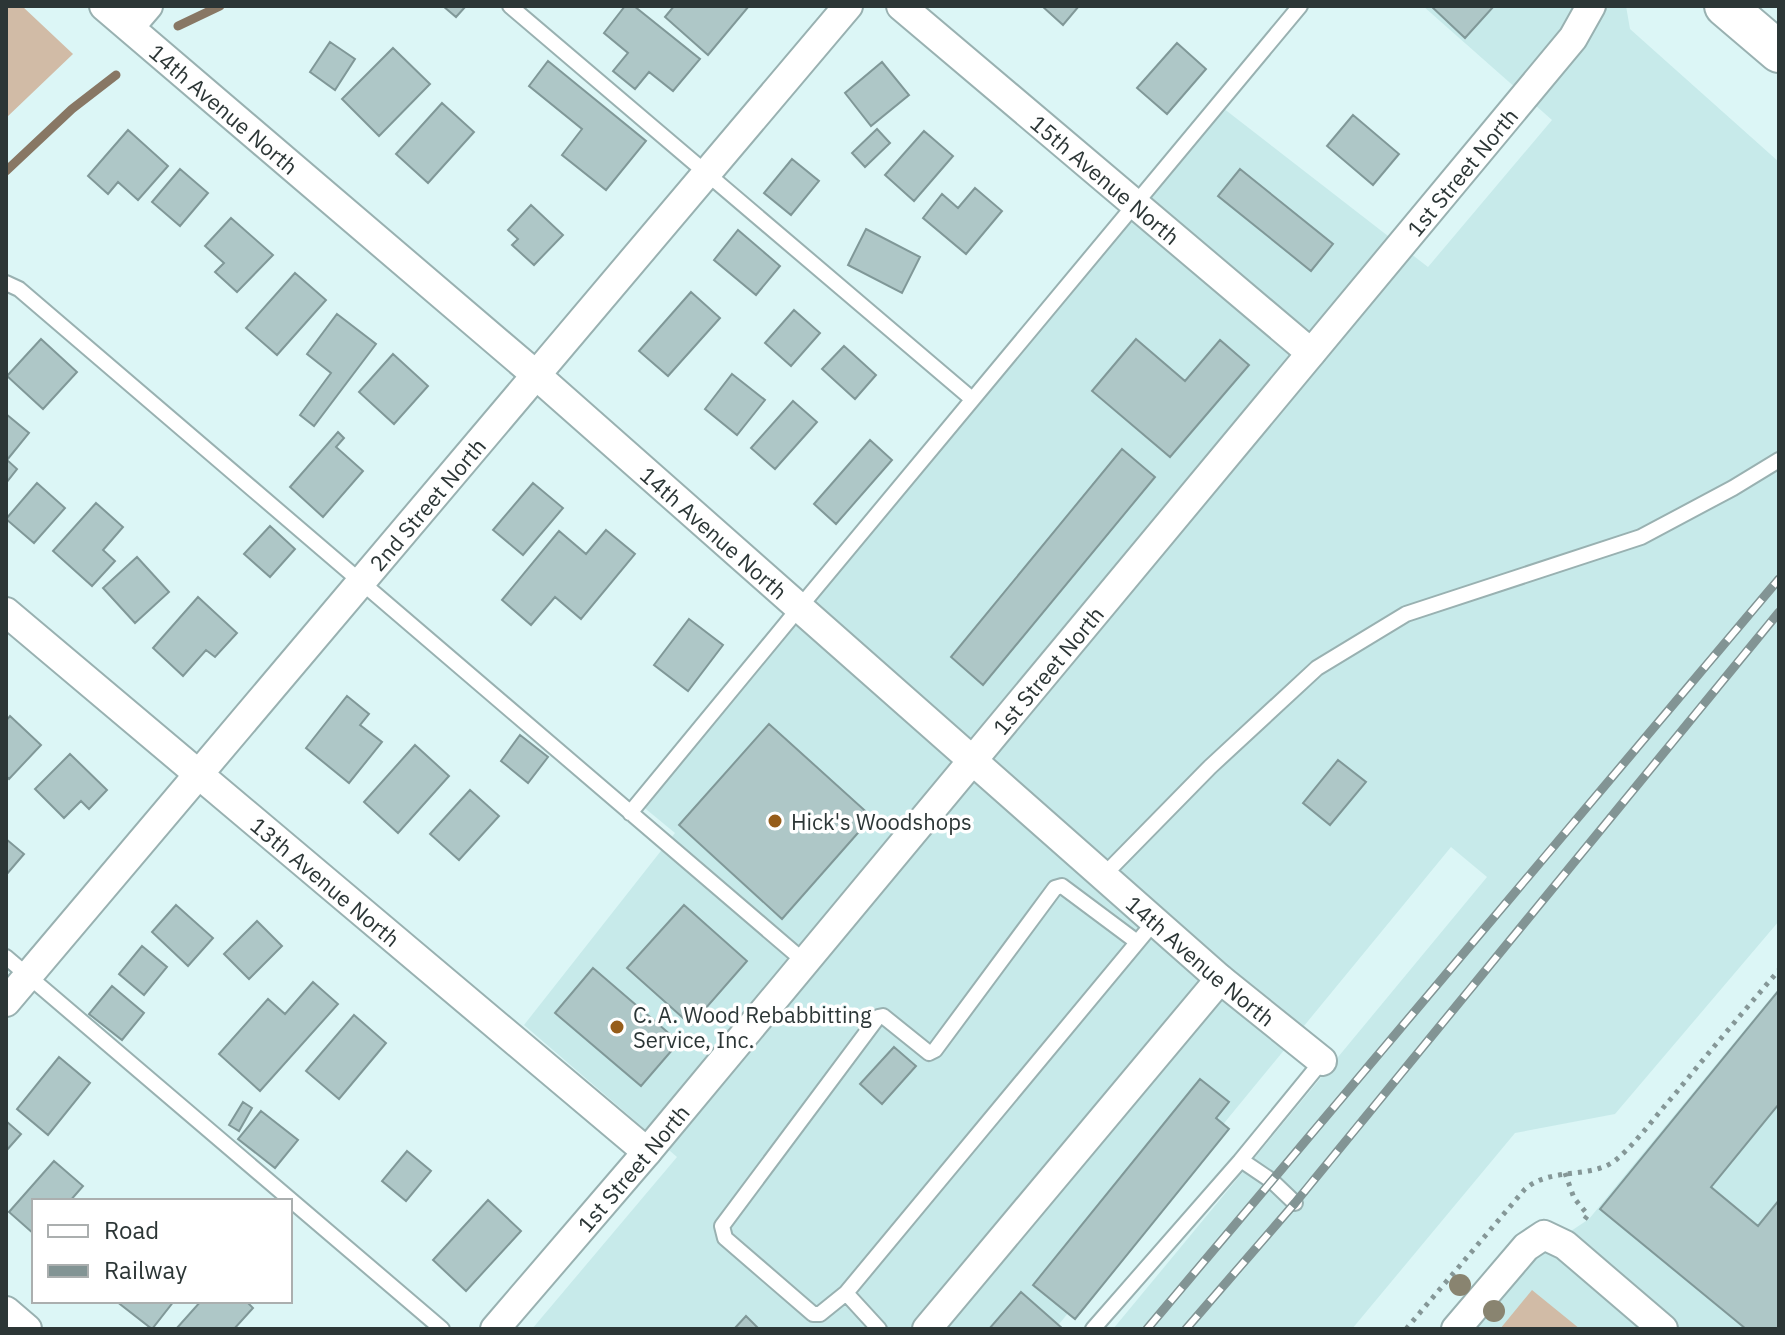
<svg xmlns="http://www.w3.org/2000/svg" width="1785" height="1335" font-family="'IBM Plex Sans',sans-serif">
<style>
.built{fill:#c7eaea}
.green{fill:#d1bba6}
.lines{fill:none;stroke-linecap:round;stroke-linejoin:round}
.stream{stroke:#887764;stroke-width:9}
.building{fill:#aec7c7;stroke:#809898;stroke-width:2}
.service-casing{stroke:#99b1b1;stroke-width:18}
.minor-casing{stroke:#99b1b1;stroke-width:32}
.secondary-casing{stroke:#99b1b1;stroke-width:44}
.path{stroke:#859797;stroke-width:5;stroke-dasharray:4 6;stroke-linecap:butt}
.service{stroke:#fff;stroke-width:14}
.minor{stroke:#fff;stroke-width:28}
.secondary{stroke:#fff;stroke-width:40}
.rail-casing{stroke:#829494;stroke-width:9}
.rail{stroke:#fff;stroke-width:6;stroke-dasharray:18;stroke-linecap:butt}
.tree{fill:#898470}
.poi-dot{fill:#965d1a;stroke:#fff;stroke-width:3}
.labels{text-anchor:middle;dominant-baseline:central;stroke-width:7;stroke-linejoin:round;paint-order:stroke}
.street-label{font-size:22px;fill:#2c3636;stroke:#fff}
.poi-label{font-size:22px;fill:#2c3636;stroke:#fff;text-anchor:start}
</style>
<rect width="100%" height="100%" fill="#dcf6f6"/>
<path class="built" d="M1423 6H1626L1630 29 1779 162V921L1615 1114 1515 1133 1352 1329H1113L1487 877 1451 847 1055 1329H532L677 1157 524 1025 675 833 641 805 1223 108 1428 267 1552 120Z
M1779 988V1329H1473L1535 1255 1589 1219Z"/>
<path class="green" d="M6 6H22L73 54 6 118Z
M1532 1290 1580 1329H1500Z"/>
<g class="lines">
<path class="stream" d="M178 26 220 6
M6 171 72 109 116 75"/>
</g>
<path class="building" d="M443 6H466L456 17Z
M625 6H634L700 59 673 91 649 72 635 89 613 71 628 53 604 33Z
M674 6H749L708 55 665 17Z
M1042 6H1079L1063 25Z
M1431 6H1494L1465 38Z
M330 42 355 59 335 90 310 72Z
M1177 43 1206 69 1167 114 1137 88Z
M393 48 430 84 379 136 342 99Z
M548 61 646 141 606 190 562 155 582 129 529 86Z
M882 62 909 95 871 126 845 93Z
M442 103 474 132 428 183 396 154Z
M1353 115 1399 154 1373 185 1327 146Z
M877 129 890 143 865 167 852 153Z
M128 130 168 166 138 200 118 182 108 194 88 176Z
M924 131 953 156 914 201 885 175Z
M792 159 819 181 791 215 764 193Z
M180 169 208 193 180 226 152 202Z
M1240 169 1333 244 1311 271 1218 196Z
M975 188 1002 211 966 254 923 218 942 194 958 208Z
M531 205 563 235 534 265 512 245 518 239 508 230Z
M231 218 273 255 237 292 215 272 224 263 205 246Z
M866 229 920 257 902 293 848 265Z
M738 230 780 266 756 295 714 260Z
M295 273 326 300 277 355 246 328Z
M691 292 720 318 668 376 639 351Z
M794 310 820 333 791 366 765 343Z
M337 314 376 344 314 426 300 415 331 373 307 354Z
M41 339 77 372 43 409 7 376Z
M1136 339 1185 381 1220 340 1249 365 1170 457 1092 391Z
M844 346 876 375 855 399 822 369Z
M393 354 428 386 394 424 359 392Z
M732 374 765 400 737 435 705 409Z
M793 401 817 422 775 469 751 448Z
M6 414 29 433 7 460 17 469 6 483Z
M338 432 344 438 336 447 363 471 323 517 290 487Z
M870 440 892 460 836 524 814 504Z
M1122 449 1155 477 983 685 951 657Z
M37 483 65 508 34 543 6 519Z
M533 483 563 508 523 555 493 530Z
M96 503 123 527 103 550 115 561 92 586 53 551Z
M270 526 295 549 270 577 244 554Z
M606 530 635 554 581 619 555 597 531 625 502 600 559 531 586 554Z
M137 557 169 592 135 623 103 588Z
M198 597 237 633 215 657 206 650 183 676 153 648Z
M689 619 723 645 688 691 654 665Z
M347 696 369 714 360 725 382 742 349 783 306 748Z
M10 716 41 745 9 779 6 776V721Z
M769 724 872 817 782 919 679 825Z
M520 735 548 757 528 783 501 761Z
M415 745 449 776 398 833 364 802Z
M70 754 107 790 89 809 81 801 64 818 35 789Z
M1338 760 1366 782 1330 825 1303 803Z
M470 790 499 816 459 860 430 834Z
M6 839 24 854 6 875Z
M176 905 213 938 188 966 152 932Z
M684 905 747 961 691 1025 627 968Z
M257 921 282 946 249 979 224 954Z
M142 946 167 967 144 995 119 974Z
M593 968 679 1042 641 1086 555 1013Z
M313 982 338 1004 260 1091 219 1054 268 999 285 1014Z
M112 986 144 1013 122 1040 89 1014Z
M1779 990V1104L1711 1187 1758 1226 1779 1200V1329H1746L1600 1209Z
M354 1015 386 1043 339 1099 306 1071Z
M894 1047 916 1066 882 1104 860 1084Z
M59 1057 90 1083 48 1135 17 1109Z
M1200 1079 1229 1102 1216 1118 1229 1129 1075 1319 1033 1285Z
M243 1102 252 1108 239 1131 229 1125Z
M261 1111 298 1140 275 1168 238 1139Z
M6 1121 21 1134 6 1151Z
M407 1151 431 1171 406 1201 382 1181Z
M54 1161 83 1186 70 1201H34V1234L9 1212Z
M488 1200 521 1231 466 1291 433 1260Z
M1021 1292 1063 1329H989Z
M116 1301H174L152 1329Z
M201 1301H246L253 1308 234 1329H176Z
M746 1316 759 1329H734Z"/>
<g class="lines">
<defs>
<path id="service" d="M510 6 972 399
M6 283 19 289 805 962
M630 813 799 608 1300 6
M1103 876 1210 767 1317 668 1406 614 1641 537 1733 488 1779 460
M6 957 442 1329
M1295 1203 1272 1181 1241 1160 1322 1061
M846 1293 820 1314H813L725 1238 722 1226 878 1017 883 1016 929 1053 935 1050 1055 888 1062 886 1137 942
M879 1329 846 1293 1155 921
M1093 1329 1241 1160"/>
<g id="minor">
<path id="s1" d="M104 6 536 375 1220 979 1322 1061"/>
<path id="s2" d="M901 6 1311 353"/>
<path d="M130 27 148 6"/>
<path id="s3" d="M6 612 647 1152"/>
<path id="s4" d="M6 1002 848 6"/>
<path d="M6 1311 27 1329"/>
<path id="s5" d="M495 1329 647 1152 1573 38 1591 6"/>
<path d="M927 1329 1220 979"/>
<path d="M1456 1329 1526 1247 1544 1235 1565 1245 1663 1329"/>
</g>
<path id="secondary" d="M1725 6 1779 52"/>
</defs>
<use href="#service" class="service-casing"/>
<use href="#minor" class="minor-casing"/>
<use href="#secondary" class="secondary-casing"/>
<path class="path" d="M1565 1173 1574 1198 1588 1215 1581 1224
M1406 1329 1525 1189C1552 1166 1592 1180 1617 1159 1639 1140 1656 1115 1675 1094 1709 1052 1744 1011 1779 970"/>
<use href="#service" class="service"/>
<use href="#minor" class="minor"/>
<use href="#secondary" class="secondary"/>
<defs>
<path id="rail" d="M1147 1329 1779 579
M1186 1329 1295 1203 1779 612"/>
</defs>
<use href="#rail" class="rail-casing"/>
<use href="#rail" class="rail"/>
</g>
<g class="tree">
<circle cx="1460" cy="1285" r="11"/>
<circle cx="1494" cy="1311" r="11"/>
</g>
<g class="poi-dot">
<circle cx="775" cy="821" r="8"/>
<circle cx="617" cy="1027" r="8"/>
</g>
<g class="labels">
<g class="street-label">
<text stroke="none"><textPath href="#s1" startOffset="158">14th Avenue North</textPath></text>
<text stroke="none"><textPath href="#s5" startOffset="1508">1st Street North</textPath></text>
<text stroke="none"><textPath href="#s2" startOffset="268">15th Avenue North</textPath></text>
<text stroke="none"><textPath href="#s4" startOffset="652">2nd Street North</textPath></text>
<text stroke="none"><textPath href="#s1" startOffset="806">14th Avenue North</textPath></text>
<text stroke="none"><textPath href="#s5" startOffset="860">1st Street North</textPath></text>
<text stroke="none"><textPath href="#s3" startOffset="418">13th Avenue North</textPath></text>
<text stroke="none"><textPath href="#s1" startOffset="1454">14th Avenue North</textPath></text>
<text stroke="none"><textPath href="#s5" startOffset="212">1st Street North</textPath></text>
</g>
<g class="poi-label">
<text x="791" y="821">Hick's Woodshops</text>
<text x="633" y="1014">C. A. Wood Rebabbitting<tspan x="633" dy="25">Service, Inc.</tspan></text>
</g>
</g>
<rect width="1785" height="1335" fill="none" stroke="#2c3636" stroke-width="16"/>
<rect x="32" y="1199" width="260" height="104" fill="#ffffff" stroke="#abafaf" stroke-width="2"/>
<rect x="48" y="1225" width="40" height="12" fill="#ffffff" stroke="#abafaf" stroke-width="2"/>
<text x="104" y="1239" font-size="24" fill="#2c3636">Road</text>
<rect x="48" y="1265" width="40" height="12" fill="#829494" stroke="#abafaf" stroke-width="2"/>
<text x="104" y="1279" font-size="24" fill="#2c3636">Railway</text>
</svg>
